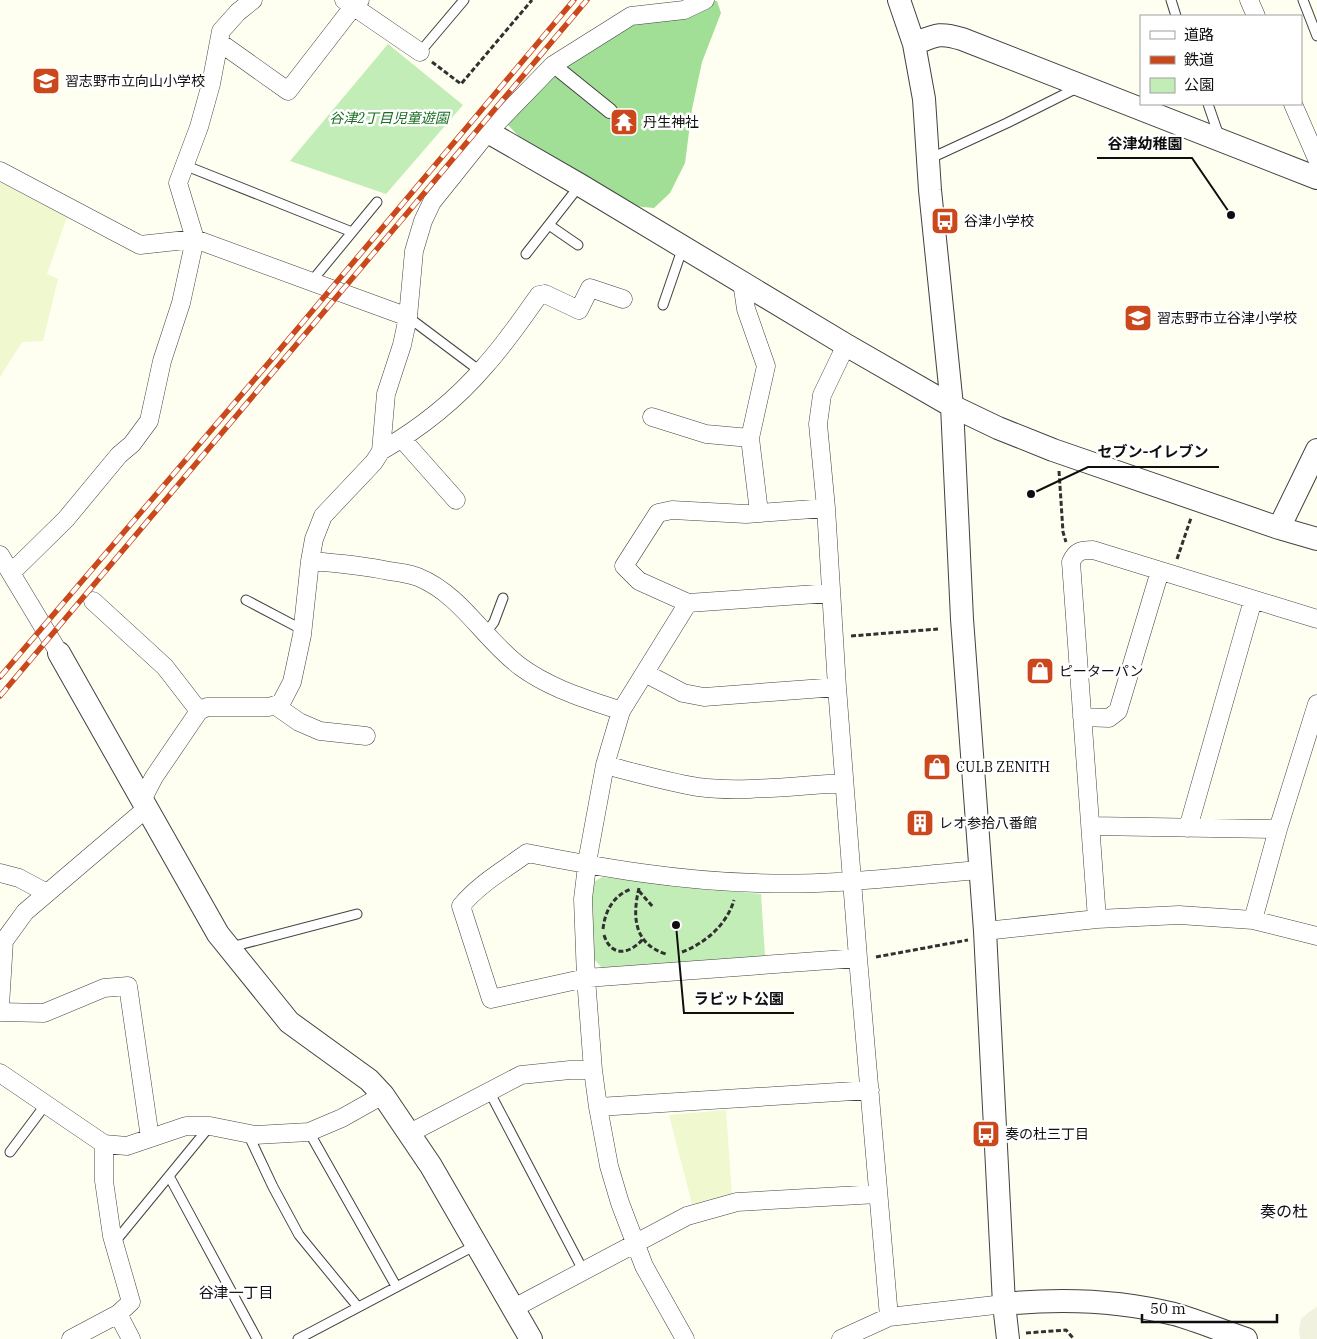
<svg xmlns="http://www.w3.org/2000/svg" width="1317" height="1339" font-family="'IBM Plex Serif','Noto Sans JP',serif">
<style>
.farmland{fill:#eff8ce}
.green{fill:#c3edb7}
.forest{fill:#a0df95}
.plaza{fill:#f0f1de}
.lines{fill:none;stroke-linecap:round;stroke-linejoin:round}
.service-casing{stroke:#424242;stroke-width:11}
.pedestrian-casing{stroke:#424242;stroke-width:16}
.minor-casing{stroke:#424242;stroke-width:19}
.tertiary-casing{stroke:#424242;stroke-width:24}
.path{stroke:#313131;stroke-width:3;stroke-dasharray:5 2.5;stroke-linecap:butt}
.service{stroke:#fff;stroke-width:9}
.pedestrian{stroke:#fff;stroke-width:14}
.minor{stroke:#fff;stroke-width:18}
.tertiary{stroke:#fff;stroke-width:22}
.rail-casing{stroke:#ca481c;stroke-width:5.5}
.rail{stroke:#fff;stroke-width:4;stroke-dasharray:11;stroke-linecap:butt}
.labels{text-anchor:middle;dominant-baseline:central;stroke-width:5;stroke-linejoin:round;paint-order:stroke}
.poi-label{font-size:14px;fill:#0f0f0f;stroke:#fff;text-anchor:start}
.park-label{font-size:14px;font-style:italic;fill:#196d21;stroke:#fff}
.neighbourhood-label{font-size:15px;fill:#0f0f0f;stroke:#fff}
.quarter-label{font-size:16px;fill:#0f0f0f;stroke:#fff}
.leader{fill:none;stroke:#0f0f0f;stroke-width:2}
.callout-dot{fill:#0f0f0f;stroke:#fff;stroke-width:2}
.callout-label{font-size:15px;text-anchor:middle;font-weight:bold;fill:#0f0f0f;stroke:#fff;stroke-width:5;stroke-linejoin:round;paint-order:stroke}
</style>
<rect width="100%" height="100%" fill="#fefff1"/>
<path class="farmland" d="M0 182 67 217 47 274 58 279 43 341 22 342 0 377Z
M726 1110 732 1195 692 1204 669 1115Z"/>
<path class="green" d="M388 44 463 105 386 194 290 161Z
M602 877 761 894 765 956 603 969 592 957 589 885Z"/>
<path class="forest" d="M678 1H717L721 13 702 62 692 109 685 163 670 193 654 208 624 205 529 147 507 124 579 41 629 25Z"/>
<path class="plaza" d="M1317 1307V1339H1300L1299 1330 1301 1319 1309 1312Z"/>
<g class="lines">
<defs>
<path id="service" d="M1171 0 1176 16
M1303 0 1317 36
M420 52 464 0
M1208 104 1219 136
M929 159 1007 123 1077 88
M184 165 352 232
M549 225 578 245
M526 254 580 185
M311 282 377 202
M663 305 683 247
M408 317 480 371
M246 600 303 630
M485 634 494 622 503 598
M231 947 357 914
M489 1091 583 1270
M309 1132 396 1286
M248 1134 273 1187 299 1235 358 1307
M10 1152 46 1104
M169 1176 257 1339
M114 1243 210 1126
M298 1339 476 1245"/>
<path id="pedestrian" d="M553 65 610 111"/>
<path id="minor" d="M344 0 420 52
M1249 0 1256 16
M219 42 288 91 353 7 360 0
M1293 104 1317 159
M0 171 140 245 195 239 408 317
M742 282 746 309 766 366 750 438 759 512
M846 345 822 395 818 424 826 508 837 687 858 958 889 1317
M652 417 706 434 750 438
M402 439 456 500
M381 451C419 429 456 400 485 366 505 344 522 319 539 295L545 294 579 310 590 288 623 299
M826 508 746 514 672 510 658 513 624 566 639 581 688 603 831 593
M0 555 59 653
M310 561C336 563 362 565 389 571 398 572 409 574 418 577 462 595 484 640 521 667 551 689 587 699 621 711
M11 573 66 519 119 455 132 444 149 421 162 361 181 303 195 239 178 183 199 127 211 84 221 31 238 12 253 0
M93 601 165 667 199 711
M645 673 683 693 704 697 837 687
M276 706 299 722 320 731 366 736
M1082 717 1109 718 1118 711 1160 571
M605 765C636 773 667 782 698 787 743 793 799 785 844 783
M142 800 154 777 199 711 207 707H269L281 703 292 682 302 635 310 561 314 539 323 516 374 462 381 451 386 394 402 345 408 317 414 251 423 221 432 202 488 132 553 65 631 16 684 10 705 0
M1091 826 1278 829
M1188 828 1253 600
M0 873 19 878 47 893
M1097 919 1071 562C1076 551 1081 550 1093 550L1317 619
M1253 920 1278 829 1317 704
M985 931 1097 919 1179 915 1253 920 1317 936
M858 958 586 978 491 999 461 906C479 884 504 870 527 853 603 868 679 881 757 883 831 886 906 876 980 870
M0 1006 4 941 25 912 147 808
M0 1012 44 1013 104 988 128 986 150 1138
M0 1073 104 1144 127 1146 186 1126H210L255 1135 309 1132 342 1118 383 1095
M598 1107 870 1090
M410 1133 521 1075 570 1070H593
M512 1309 687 1216 737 1202 878 1194
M118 1314 131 1339
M71 1339 118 1314 131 1302 112 1236 104 1181V1144
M685 1339 644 1266 620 1203 609 1166 598 1107 593 1070 586 978 583 899 588 857 605 765 621 711 688 603
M841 1339 889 1317 1004 1304"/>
<path id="tertiary" d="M899 0 914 44 924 99 930 190 952 406 962 619 985 931 1004 1304 1008 1339
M914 44C936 35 939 32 962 39L1317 178
M488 132 580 185 846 345 952 406 998 428 1053 450 1279 528 1317 539
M1279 528 1317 450
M59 653 218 934 289 1022 369 1080 383 1095 431 1166 531 1339
M1004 1304C1062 1298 1118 1300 1174 1314 1199 1321 1222 1331 1246 1339"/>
</defs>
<use href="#service" class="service-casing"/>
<use href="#pedestrian" class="pedestrian-casing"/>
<use href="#minor" class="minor-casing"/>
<use href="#tertiary" class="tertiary-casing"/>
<path class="path" d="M432 62 461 84 532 0
M1059 471 1063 532 1066 542
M1177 559 1191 518
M851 636 938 629
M639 888C632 917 634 944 666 954
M639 891 653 907
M603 929C605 911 613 896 631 889
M604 935C611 957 629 955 643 939
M682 952C706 943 727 924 734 900
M876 957 968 940
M1026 1333 1066 1330 1074 1339"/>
<use href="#service" class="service"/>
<use href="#pedestrian" class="pedestrian"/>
<use href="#minor" class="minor"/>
<use href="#tertiary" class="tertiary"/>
<defs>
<path id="rail" d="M0 677 266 366 574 0
M0 696 587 0"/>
</defs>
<use href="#rail" class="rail-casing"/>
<use href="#rail" class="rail"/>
</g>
<defs>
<symbol id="school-square" viewBox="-11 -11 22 22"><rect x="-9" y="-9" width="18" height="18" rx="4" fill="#ca481c" stroke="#fff"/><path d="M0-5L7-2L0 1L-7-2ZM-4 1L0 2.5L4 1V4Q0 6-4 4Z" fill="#fff"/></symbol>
<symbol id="temple-square" viewBox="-11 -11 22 22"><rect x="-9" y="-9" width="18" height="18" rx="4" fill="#ca481c" stroke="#fff"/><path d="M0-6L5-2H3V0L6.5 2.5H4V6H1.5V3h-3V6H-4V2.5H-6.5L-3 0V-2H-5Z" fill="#fff"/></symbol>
<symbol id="bus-square" viewBox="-11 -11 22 22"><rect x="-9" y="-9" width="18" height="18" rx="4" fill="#ca481c" stroke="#fff"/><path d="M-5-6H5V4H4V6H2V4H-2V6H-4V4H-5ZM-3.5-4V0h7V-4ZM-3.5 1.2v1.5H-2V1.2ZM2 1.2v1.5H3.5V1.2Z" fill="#fff"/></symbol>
<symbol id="shop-square" viewBox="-11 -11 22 22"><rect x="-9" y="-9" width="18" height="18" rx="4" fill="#ca481c" stroke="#fff"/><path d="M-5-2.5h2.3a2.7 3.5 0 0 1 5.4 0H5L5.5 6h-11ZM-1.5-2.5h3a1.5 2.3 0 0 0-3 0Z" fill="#fff"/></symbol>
<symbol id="building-square" viewBox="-11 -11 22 22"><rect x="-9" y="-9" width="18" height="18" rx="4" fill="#ca481c" stroke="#fff"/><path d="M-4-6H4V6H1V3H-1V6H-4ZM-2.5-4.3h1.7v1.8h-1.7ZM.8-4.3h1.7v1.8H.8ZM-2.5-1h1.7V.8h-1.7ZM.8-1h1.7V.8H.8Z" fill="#fff"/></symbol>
</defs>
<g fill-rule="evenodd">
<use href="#school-square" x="30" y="65" width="32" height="32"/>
<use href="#temple-square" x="608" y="106" width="32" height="32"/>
<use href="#bus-square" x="929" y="205" width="32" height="32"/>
<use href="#school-square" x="1122" y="302" width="32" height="32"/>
<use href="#shop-square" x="1024" y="655" width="32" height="32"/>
<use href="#shop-square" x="921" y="751" width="32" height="32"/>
<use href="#building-square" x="904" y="807" width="32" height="32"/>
<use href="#bus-square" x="970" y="1118" width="32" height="32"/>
</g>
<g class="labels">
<g class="poi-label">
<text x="65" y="81">習志野市立向山小学校</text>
<text x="643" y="122">丹生神社</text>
<text x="964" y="221">谷津小学校</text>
<text x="1157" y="318">習志野市立谷津小学校</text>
<text x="1059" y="671">ピーターパン</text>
<text x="956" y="767">CULB ZENITH</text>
<text x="939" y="823">レオ参拾八番館</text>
<text x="1005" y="1134">奏の杜三丁目</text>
</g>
<g class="park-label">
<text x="389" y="118">谷津2丁目児童遊園</text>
</g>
<g class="neighbourhood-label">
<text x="236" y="1292">谷津一丁目</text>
</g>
<g class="quarter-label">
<text x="1284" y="1211">奏の杜</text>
</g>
</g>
<path class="leader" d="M1231 215L1192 158H1097M1031 494L1088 467H1219M676 925L684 1013H794"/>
<g class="callout-dot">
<circle cx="1231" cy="215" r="5"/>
<circle cx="1031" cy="494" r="5"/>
<circle cx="676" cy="925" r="5"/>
</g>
<g class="callout-label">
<text x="1145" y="149">谷津幼稚園</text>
<text x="1153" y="457">セブン-イレブン</text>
<text x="739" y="1004">ラビット公園</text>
</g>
<rect x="1140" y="15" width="162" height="90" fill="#ffffff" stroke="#9f9f9f"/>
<rect x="1150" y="31" width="25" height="8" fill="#ffffff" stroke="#9f9f9f"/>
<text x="1184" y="40" font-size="15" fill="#0f0f0f">道路</text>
<rect x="1150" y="56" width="25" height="8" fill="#ca481c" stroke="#9f9f9f"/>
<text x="1184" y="65" font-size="15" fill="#0f0f0f">鉄道</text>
<rect x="1150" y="78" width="25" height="15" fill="#c3edb7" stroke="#9f9f9f"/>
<text x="1184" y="90" font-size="15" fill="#0f0f0f">公園</text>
<path d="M1142 1314v8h135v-8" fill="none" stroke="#0f0f0f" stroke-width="2.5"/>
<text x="1150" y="1314" font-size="15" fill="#0f0f0f" stroke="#ffffff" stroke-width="4" paint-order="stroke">50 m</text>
</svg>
